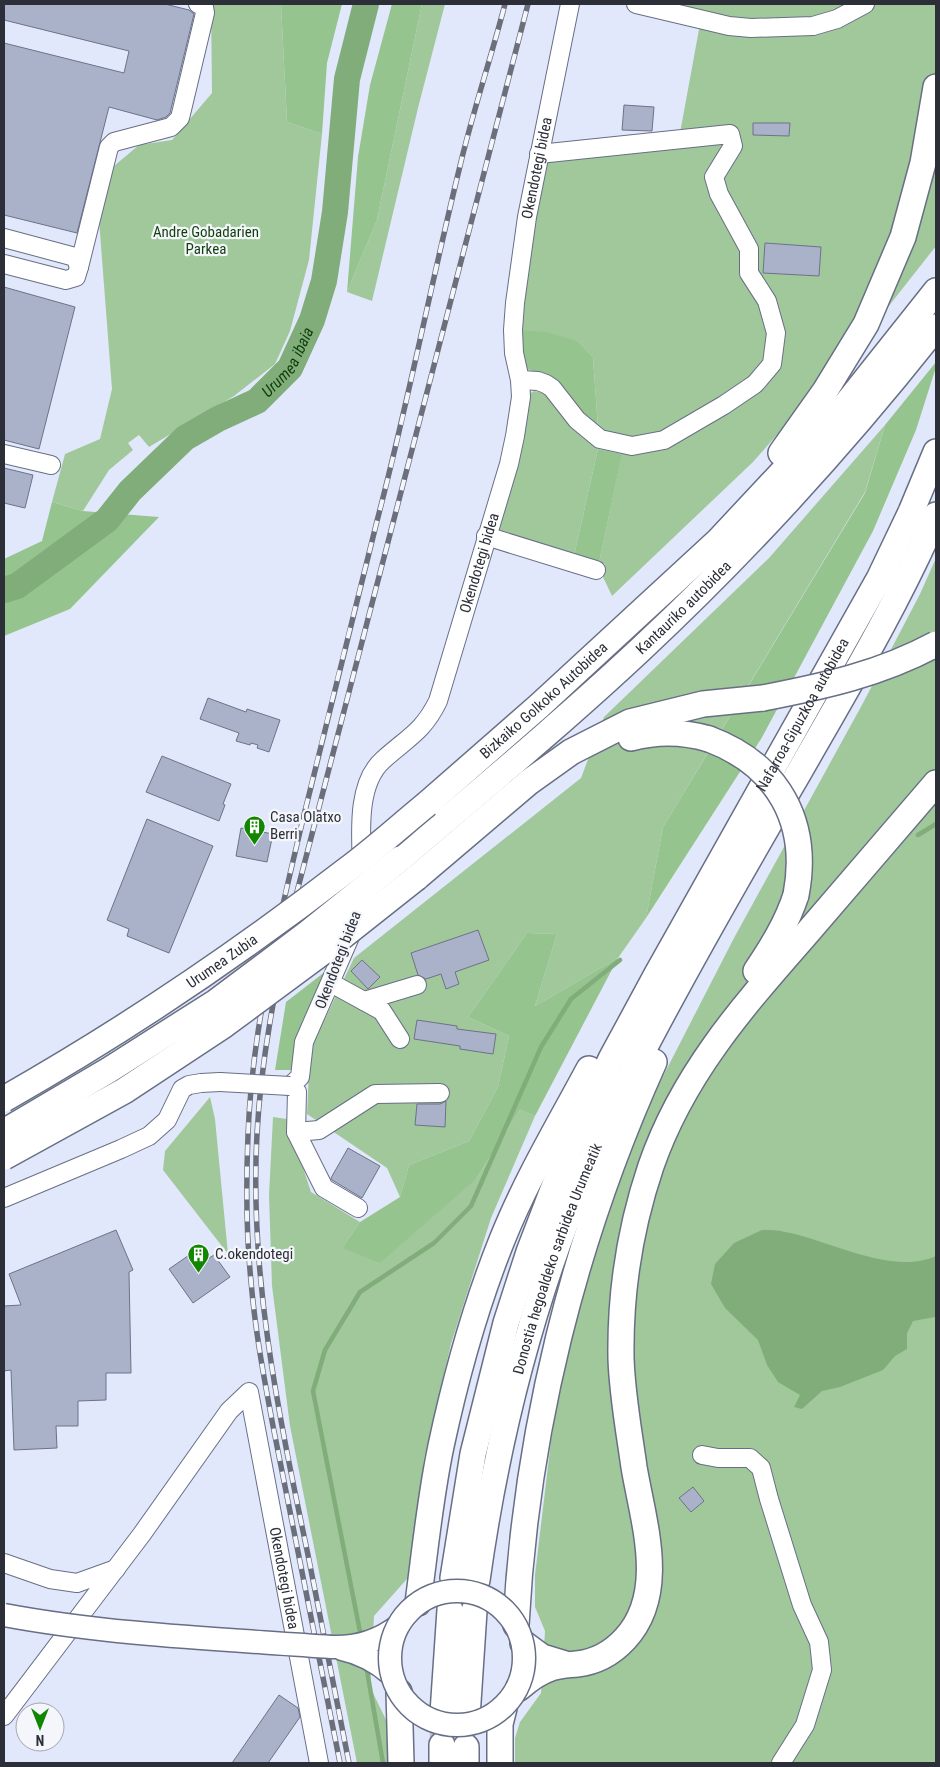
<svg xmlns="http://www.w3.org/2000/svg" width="940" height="1767" font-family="'Roboto Condensed',sans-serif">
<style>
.green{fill:#a1c89b}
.forest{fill:#96c48f}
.water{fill:#80ad7a}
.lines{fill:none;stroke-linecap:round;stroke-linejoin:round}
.stream{stroke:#80ad7a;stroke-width:4.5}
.river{stroke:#80ad7a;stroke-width:26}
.building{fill:#aab2c9;stroke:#6c7288}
.highway-tunnel{stroke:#bec3d5;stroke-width:25;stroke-dasharray:25 12;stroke-linecap:butt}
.minor-casing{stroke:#686f85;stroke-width:20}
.major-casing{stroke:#686f85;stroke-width:25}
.highway-casing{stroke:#686f85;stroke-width:28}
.minor{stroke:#fff;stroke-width:18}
.major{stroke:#fff;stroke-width:22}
.highway{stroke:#fff;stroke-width:25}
.rail-casing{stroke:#6b6f7c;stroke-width:5.5}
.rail{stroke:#f4f6fb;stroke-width:4;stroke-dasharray:11;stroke-linecap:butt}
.minor-bridge-casing{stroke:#686f85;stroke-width:20;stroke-linecap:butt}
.major-bridge-casing{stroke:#686f85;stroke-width:25;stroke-linecap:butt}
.highway-bridge-casing{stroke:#686f85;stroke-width:28;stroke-linecap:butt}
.minor-bridge{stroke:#fff;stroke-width:18}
.major-bridge{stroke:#fff;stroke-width:22}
.highway-bridge{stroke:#fff;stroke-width:25}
.labels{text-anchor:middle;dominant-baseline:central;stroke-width:4.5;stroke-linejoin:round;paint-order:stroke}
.street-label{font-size:15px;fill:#2c2f38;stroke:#f4f6fb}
.park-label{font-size:15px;fill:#103f0b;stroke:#f4f6fb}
.poi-label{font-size:15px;fill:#2c2f38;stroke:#f4f6fb;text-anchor:start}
.water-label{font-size:16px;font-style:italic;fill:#0f3e0a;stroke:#f4f6fb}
</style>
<rect width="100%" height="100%" fill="#e2e8fc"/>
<path class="green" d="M211 4H281L287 122 322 134 309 260 290 331 275 364 234 396 149 447 139 435 128 443 133 450 109 470 83 511 52 502 65 454 100 439 112 389 99 220 114 166 139 145 172 140 212 93Z
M422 4H445L418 108 372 301 347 292 377 220Z
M666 4H936V246L881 316 753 462 612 596 603 577 605 564 599 563 625 438 598 428 593 357 578 341 520 330 525 304 526 277 532 236 546 161 678 144 702 13Z
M534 391C557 393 563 417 576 431 582 438 591 443 598 449L573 560 502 536 497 530 529 394Z
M885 425 865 492 663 827 646 918 618 958 535 1006 557 934 527 933 468 1017 509 1036 498 1087 469 1141 409 1165 400 1197 387 1168 307 1114 310 1050 354 958 581 778 604 717 769 558Z
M936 558V1763H515V1738L520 1722 541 1693 545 1631 535 1607V1575L551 1441 568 1345 603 1214 657 1088 734 938 863 703 920 594Z
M210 1097 215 1119 228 1254 163 1170 165 1151Z
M520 1110 535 1116 491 1218 451 1344 424 1458 414 1571 374 1616 370 1687 390 1728 392 1763H357L290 1426 272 1286 269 1195 273 1117 287 1119 311 1192 360 1222 342 1248 476 1179Z"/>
<path class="forest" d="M281 4H342L327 63 322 134 287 122Z
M392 4H422L377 220 347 292 358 157 370 85Z
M520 330 546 332 578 341 593 357 598 428 580 415 557 381 545 374 529 370 524 366Z
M936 362V367L916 430 873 531 761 739 646 918 663 827 865 493 885 425Z
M598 449 622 454 599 563 573 560Z
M52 502 83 511 159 517 70 609 4 636V559L42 541Z
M527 933 557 934 535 1006 618 958 535 1116 520 1110 476 1179 380 1263 342 1248 360 1222 400 1197 409 1165 469 1141 498 1087 509 1036 468 1017Z
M326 971 299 1035 291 1070H275L286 1002Z"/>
<path class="water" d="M762 1230C770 1230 778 1230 785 1232 829 1240 892 1276 936 1256V1315L935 1317 913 1321 907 1333V1349L895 1356 883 1370 840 1387 822 1391 802 1409 794 1407 800 1395 778 1382 767 1365 758 1340 725 1308 711 1284 715 1264 734 1243Z"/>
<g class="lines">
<path class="stream" d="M918 835 936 824
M361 1637 313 1391 325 1350 360 1292 434 1243 471 1206 541 1047 571 999 620 960
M366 1665 383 1763"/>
<path class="river" id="s1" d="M4 590 17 586 107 520 130 491 185 438 218 419 257 401 290 368 312 320 324 281 335 212 347 79 366 4"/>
</g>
<path class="building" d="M4 4H165L189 10 194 14 170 113 166 117 157 120 109 107 77 233 4 215V43L124 73 129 51 4 20Z
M624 105 654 107 652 131 622 130Z
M753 123H790L789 136 753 135Z
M765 243 821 247 819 276 763 273Z
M4 287 75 307 39 449 4 440Z
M4 468 33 475 25 508 4 503Z
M208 698 246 712 247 709 280 720 269 752 257 748 258 745 251 743 250 745 236 741 239 733 200 719Z
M162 756 231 784 223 804 225 805 219 821 146 792Z
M147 819 213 846 169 953 127 936 129 929 107 920Z
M241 828 273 834 267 862 236 856Z
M478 930 489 960 455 972 459 984 446 989 441 974 426 979 418 975 411 953Z
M362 960 380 977 368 989 351 971Z
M417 1020 457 1026V1029L496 1034 493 1054 460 1049V1046L414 1039Z
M446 1101 445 1127 415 1125 417 1104H440Z
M348 1148 380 1166 362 1198 332 1180 331 1178Z
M116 1230 133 1270 129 1272 131 1373H106V1400L78 1401V1426H56L57 1448 14 1450 11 1370 4 1371V1306L21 1305 9 1274Z
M198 1249 206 1260 214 1255 230 1277 193 1303 169 1269Z
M693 1487 704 1501 691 1512 679 1498Z
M279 1695 298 1708 300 1717 268 1763H232Z"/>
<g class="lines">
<path class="highway-tunnel" d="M450 1610 453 1578
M474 1611 477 1580
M442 1745 443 1713"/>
<defs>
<g id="minor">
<path d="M636 4 729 26 751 28 813 26 837 19 865 4"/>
<path d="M4 238 75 257 79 267 76 277 66 280 4 264"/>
<path d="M79 267 109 147 114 142 171 127 180 118 205 13 204 7 198 4"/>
<path d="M520 380 538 381 546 384 552 388 577 420 600 439 632 446 664 440 724 405 755 384 772 364 776 333 767 301 749 273V249L719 194 714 177 733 146 730 134 539 154"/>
<path d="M4 454 51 465"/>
<path d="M486 536 596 570"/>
<path id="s2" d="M362 867C361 835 356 784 383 760 407 738 423 732 438 701L509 464 515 436 521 397 520 380 514 353 513 330 515 303 527 217 570 4"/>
<path d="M353 930 304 1042 300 1077 290 1086 297 1092 296 1132 324 1188 358 1208"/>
<path d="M331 983 382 1011 400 1039"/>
<path d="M364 1001 417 985"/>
<path d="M296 1132 319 1130 375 1094 440 1093"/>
<path d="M4 1198 121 1149 149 1136 167 1120 182 1089 189 1085 201 1083 220 1082"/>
<path d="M702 1455 718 1458H750L761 1468 769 1499 802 1605 819 1642 822 1670 805 1725 781 1763"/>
<path d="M4 1563 50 1579 77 1583 116 1569"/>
<path id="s3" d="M4 1716 142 1534 229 1411 249 1392 319 1763"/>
</g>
<path id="major" d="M331 1647C356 1648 377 1642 397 1627
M342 1649C361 1653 376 1661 391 1674"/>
<g id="highway">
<path d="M781 453 825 391 866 324 903 237 923 163 936 87"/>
<path d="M631 738C657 731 682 731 709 739"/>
<path id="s4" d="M427 804 539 706 718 541 847 403 936 291"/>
<path id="s5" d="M400 859C481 790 563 722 641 649 747 550 846 441 936 327"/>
<path d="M416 878 529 782 571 752 630 722 703 704 763 698"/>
<path d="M756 971C772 947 787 923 796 895"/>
<path id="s6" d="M453 1578 473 1454 506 1323 529 1252 569 1148 611 1059 657 974 880 577 911 512 936 452"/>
<path id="s7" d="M477 1580C502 1401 552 1226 635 1066 686 967 742 870 798 774 846 690 897 605 936 515"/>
<path d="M418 1603C425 1551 430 1498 441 1446 456 1376 475 1307 502 1240 526 1180 559 1125 589 1069"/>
<path d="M516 1625C526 1431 574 1239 654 1062"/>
<path d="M523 1643 542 1657 565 1664"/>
<path d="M519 1688C528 1680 538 1672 551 1668 560 1665 568 1665 577 1664 596 1662 612 1653 625 1639 668 1593 643 1521 634 1467 629 1431 622 1394 621 1358 620 1292 630 1228 651 1166 683 1073 745 1004 808 932 851 882 893 833 936 783"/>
<path d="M399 1692 401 1763"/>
<path d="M443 1713 450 1610"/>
<path d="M467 1717 474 1611"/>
<path d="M466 1747V1763"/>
<path d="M442 1763V1745"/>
<path d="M500 1763V1724L504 1708"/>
</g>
</defs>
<use href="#minor" class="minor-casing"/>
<use href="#major" class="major-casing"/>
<use href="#highway" class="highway-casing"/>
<use href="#minor" class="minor"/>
<use href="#major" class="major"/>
<use href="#highway" class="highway"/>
<defs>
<path id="rail" d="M340 1763 273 1426C264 1378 255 1330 251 1281 246 1233 246 1184 248 1135 252 1028 278 924 303 819 327 720 352 621 377 521 408 403 431 284 460 166 473 111 491 58 505 4
M349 1763C335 1694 322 1624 308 1555 279 1416 249 1276 257 1134 261 1058 276 985 292 911L528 4"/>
</defs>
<use href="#rail" class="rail-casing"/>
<use href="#rail" class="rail"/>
<defs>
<path id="minor-bridge" d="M220 1082 290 1086"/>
<path id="major-bridge" d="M390 1658a67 67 0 1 1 134 0a67 67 0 1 1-134 0Z
M4 1615C111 1635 222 1639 331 1647"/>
<g id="highway-bridge">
<path d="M763 698C825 686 880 674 936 644"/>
<path d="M709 739C778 765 810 822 796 895"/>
<path id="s8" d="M4 1099C124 1031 238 954 348 869 375 849 400 826 427 804"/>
<path d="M4 1132 109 1070 216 1002 308 933 400 859"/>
<path d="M4 1157 124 1091 224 1025 320 954 416 878"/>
</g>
</defs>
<use href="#minor-bridge" class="minor-bridge-casing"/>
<use href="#major-bridge" class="major-bridge-casing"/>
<use href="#highway-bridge" class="highway-bridge-casing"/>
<use href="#minor-bridge" class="minor-bridge"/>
<use href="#major-bridge" class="major-bridge"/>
<use href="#highway-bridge" class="highway-bridge"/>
</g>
<defs>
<symbol id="building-pin" viewBox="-11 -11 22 30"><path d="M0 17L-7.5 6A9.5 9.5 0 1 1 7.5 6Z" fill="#128600" stroke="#f4f6fb"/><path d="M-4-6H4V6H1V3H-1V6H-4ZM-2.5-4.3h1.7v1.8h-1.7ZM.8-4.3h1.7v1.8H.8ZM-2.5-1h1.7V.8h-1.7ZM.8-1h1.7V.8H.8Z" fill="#fff"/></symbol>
</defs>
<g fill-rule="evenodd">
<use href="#building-pin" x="242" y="814" width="25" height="34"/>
<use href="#building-pin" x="186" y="1242" width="25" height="34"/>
</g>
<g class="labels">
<g class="street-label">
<text stroke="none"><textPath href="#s2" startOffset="741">Okendotegi bidea</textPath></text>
<text stroke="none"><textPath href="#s2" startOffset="338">Okendotegi bidea</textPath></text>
<text stroke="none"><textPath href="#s5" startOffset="379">Kantauriko autobidea</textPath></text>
<text stroke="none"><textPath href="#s4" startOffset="156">Bizkaiko Golkoko Autobidea</textPath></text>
<text stroke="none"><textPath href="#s6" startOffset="939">Nafarroa-Gipuzkoa autobidea</textPath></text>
<text transform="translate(338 960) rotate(-69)">Okendotegi bidea</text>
<text stroke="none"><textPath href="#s8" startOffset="258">Urumea Zubia</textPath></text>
<text stroke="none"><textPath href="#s7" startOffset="332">Donostia hegoaldeko sarbidea Urumeatik</textPath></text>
<text stroke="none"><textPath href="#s3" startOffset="596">Okendotegi bidea</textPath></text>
</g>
<g class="park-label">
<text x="206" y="232">Andre Gobadarien<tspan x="206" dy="17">Parkea</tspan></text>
</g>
<g class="poi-label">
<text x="270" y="817">Casa Olatxo<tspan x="270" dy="17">Berri</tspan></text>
<text x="215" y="1254">C.okendotegi</text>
</g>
<g class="water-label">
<text stroke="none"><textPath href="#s1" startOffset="370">Urumea ibaia</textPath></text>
</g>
</g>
<rect width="940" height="1767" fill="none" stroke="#2c2f38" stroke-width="10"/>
<g transform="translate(40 1727) rotate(180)"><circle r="24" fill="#f4f6fb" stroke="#a4a6ad"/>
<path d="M0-4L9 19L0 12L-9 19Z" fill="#128600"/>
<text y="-8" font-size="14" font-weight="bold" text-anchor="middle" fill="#2c2f38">N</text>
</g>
</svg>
